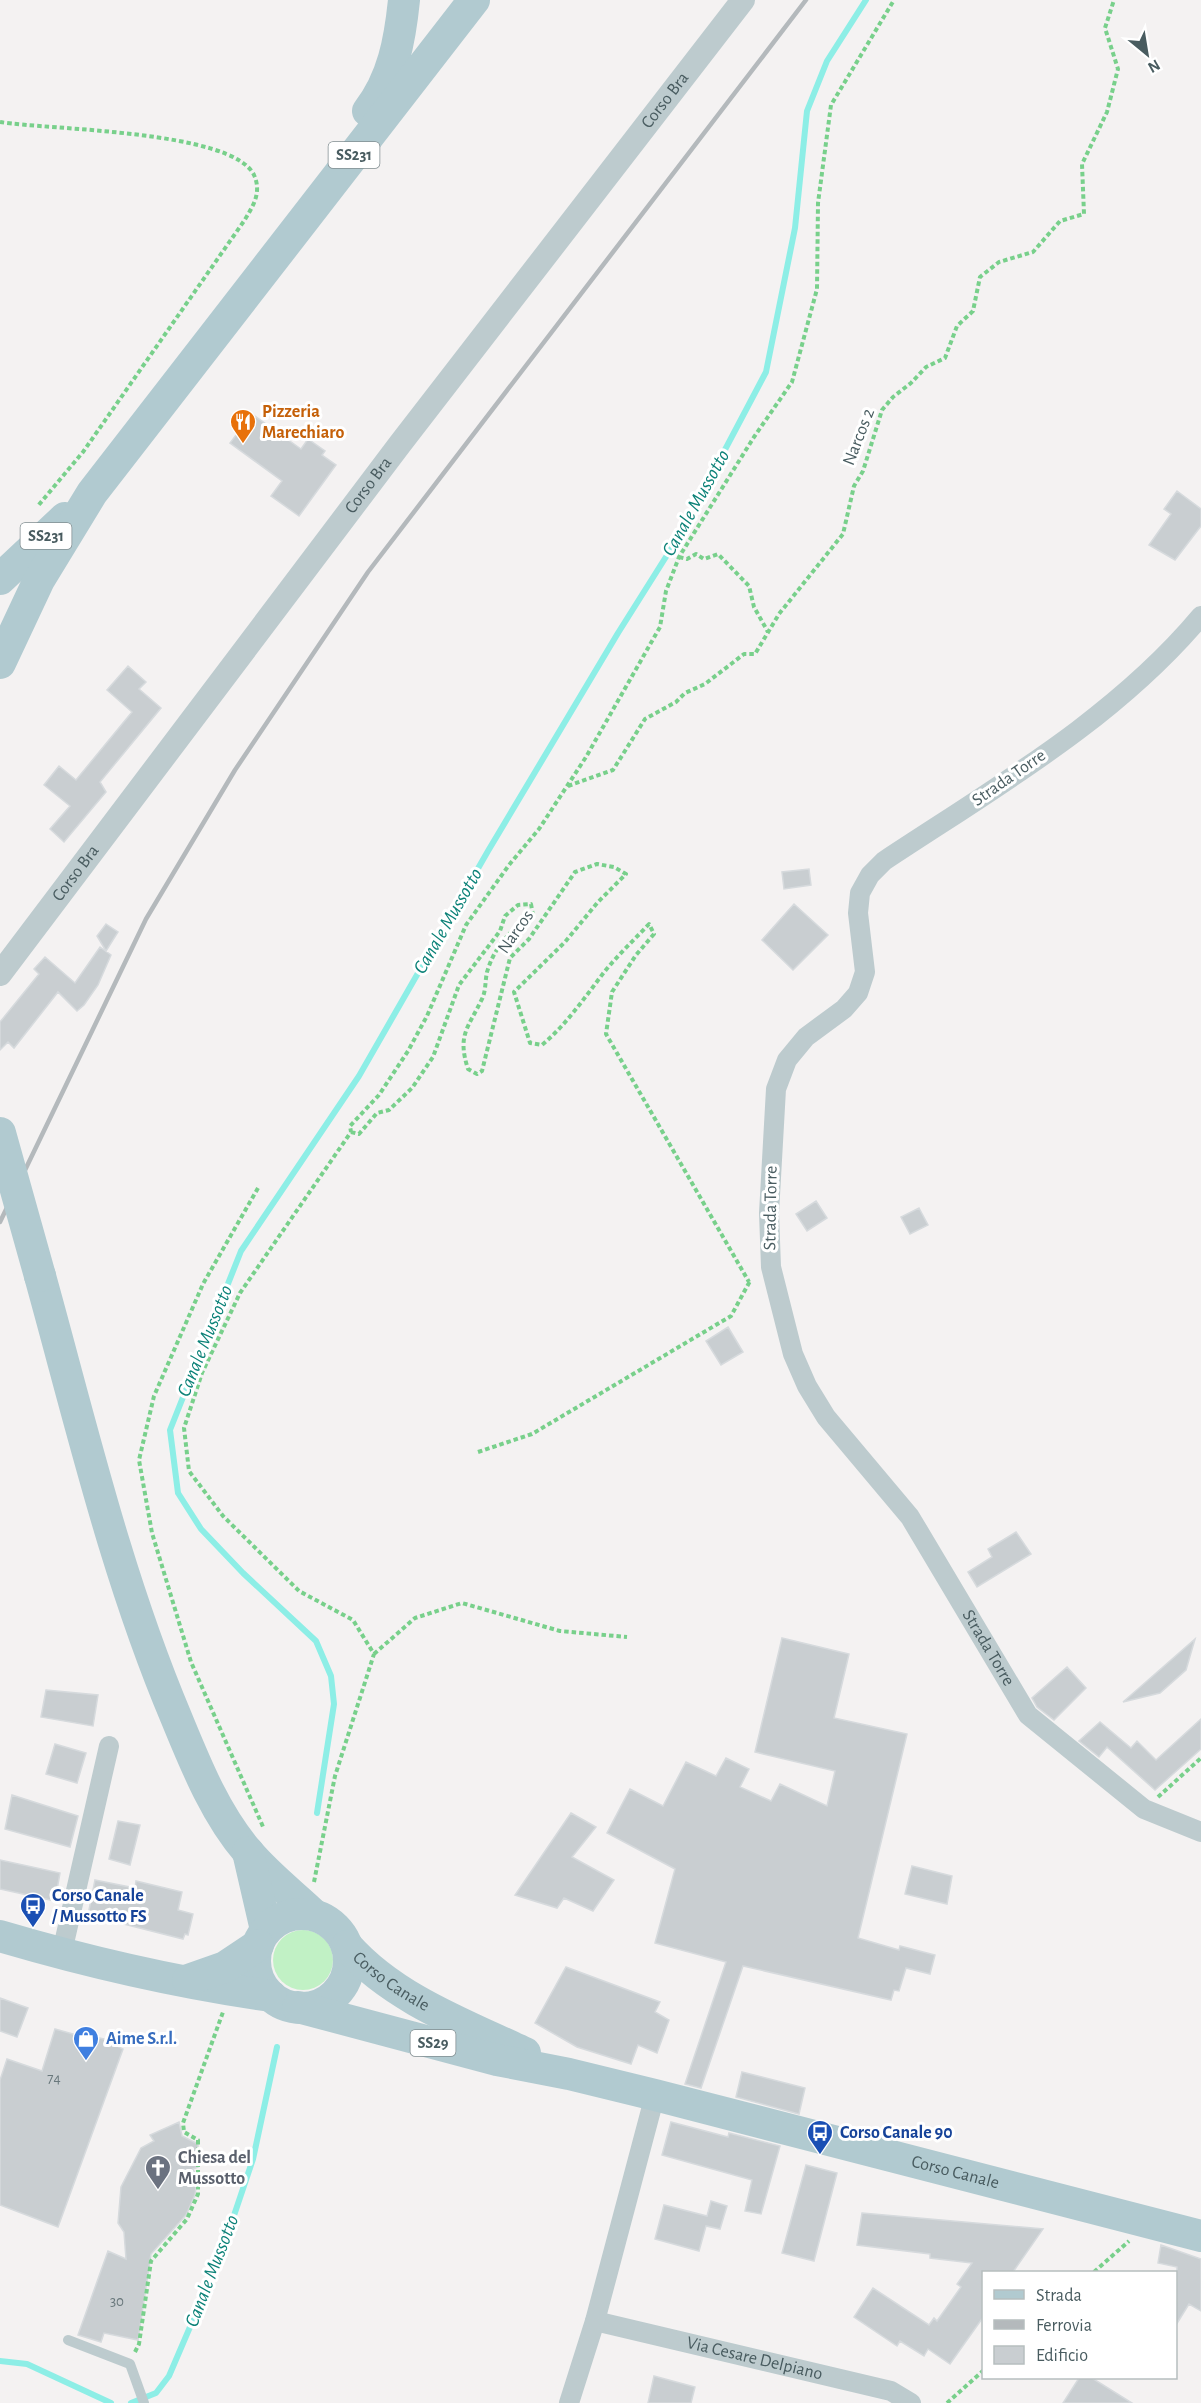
<svg xmlns="http://www.w3.org/2000/svg" width="1201" height="2403" font-family="'Alegreya Sans',sans-serif">
<style>
.green{fill:#c1f1c5}
.lines{fill:none;stroke-linecap:round;stroke-linejoin:round}
.stream{stroke:#8deee6;stroke-width:6}
.building{fill:#c9ced1;stroke:#d6dadd;stroke-width:1.5}
.path{stroke:#78d08b;stroke-width:4;stroke-dasharray:4.5 3;stroke-linecap:butt}
.service{stroke:#bdcbce;stroke-width:10}
.minor{stroke:#bdcbce;stroke-width:20}
.tertiary{stroke:#bdcbce;stroke-width:24}
.primary{stroke:#b1cad0;stroke-width:32}
.rail{stroke:#b4b9bc;stroke-width:4.5}
.primary-bridge{stroke:#b1cad0;stroke-width:32}
.labels{text-anchor:middle;dominant-baseline:central;stroke-width:6;stroke-linejoin:round;paint-order:stroke}
.number-label{font-size:15px;fill:#69787c}
.shield{fill:#fff;stroke:#808d90;stroke-width:1.5}
.shield-label{font-size:16px;font-weight:bold;fill:#495c60}
.street-label{font-size:18px;fill:#495c60;stroke:#fff}
.food-label{font-size:18px;font-weight:bold;fill:#c56008;stroke:#fff;text-anchor:start}
.transit-label{font-size:18px;font-weight:bold;fill:#164399;stroke:#fff;text-anchor:start}
.shop-label{font-size:18px;font-weight:bold;fill:#366cbe;stroke:#fff;text-anchor:start}
.worship-label{font-size:18px;font-weight:bold;fill:#5b616d;stroke:#fff;text-anchor:start}
.water-label{font-size:20px;font-style:italic;fill:#0c8278;stroke:#fff}
</style>
<rect width="100%" height="100%" fill="#f4f2f2"/>
<path class="green" d="M273 1960a30 30 0 1 1 60 0a30 30 0 1 1-60 0Z"/>
<g class="lines">
<path class="stream" d="M317 1813 334 1704 331 1676 316 1641 243 1573 201 1529 178 1493 170 1430 241 1251 359 1076 488 851 618 633 681 533 766 372 795 228 807 111 827 61 866 0
M0 2361 27 2364 111 2403
M131 2403 156 2393 169 2376 220 2257 253 2159 277 2047"/>
</g>
<path class="building" d="M252 414 301 449 308 439 325 451 322 455 336 465 299 516 271 496 282 481 230 443Z
M1177 491 1201 509V526L1175 560 1149 545 1171 514 1164 509Z
M128 666 146 682 139 689 161 708 100 782 106 792 64 842 50 829 70 806 44 785 59 766 76 780 132 712 107 690Z
M809 869 811 885 784 889 782 872Z
M794 904 828 935 793 970 762 940Z
M106 924 118 932 106 951 97 936Z
M100 947 111 955 98 985 84 1005 77 1011 58 992 14 1048 8 1042 0 1050V1022L39 974 34 969 45 957 75 983Z
M816 1201 827 1218 807 1231 796 1214Z
M919 1208 928 1225 910 1234 901 1217Z
M728 1327 743 1352 721 1365 706 1341Z
M1016 1532 1031 1554 977 1587 968 1572 992 1557 988 1549Z
M782 1638 849 1654 834 1718 907 1734 858 1938 899 1950 900 1946 935 1955 930 1974 906 1968 899 1991 894 1990 891 2000 743 1966 701 2088 685 2084 726 1962 655 1943 675 1869 607 1833 630 1789 663 1806 686 1762 716 1776 726 1758 749 1769 740 1787 771 1801 780 1784 827 1806 835 1771 755 1752Z
M1195 1639 1186 1670 1160 1693 1123 1702Z
M1067 1667 1086 1688 1054 1720 1037 1707 1032 1698Z
M46 1690 98 1695 93 1726 41 1717Z
M1201 1719V1749L1155 1790 1107 1747 1099 1757 1079 1741 1100 1722 1131 1748 1137 1741 1156 1760Z
M55 1744 86 1753 77 1783 46 1774Z
M12 1795 78 1816 70 1847 5 1829Z
M571 1813 596 1827 572 1857 614 1880 593 1911 564 1898 557 1908 515 1895Z
M118 1821 140 1825 130 1865 109 1859Z
M0 1860 60 1873 55 1901 0 1889Z
M912 1866 952 1876 947 1904 905 1894Z
M95 1880 135 1888 136 1881 182 1892 178 1910 193 1914 188 1935 185 1934 183 1939 88 1915Z
M566 1967 660 2002 655 2012 669 2020 657 2053 638 2045 631 2064 577 2047 535 2023Z
M0 1998 28 2008 17 2037 0 2031Z
M55 2029 91 2039 95 2037 104 2039 123 2049 58 2227 0 2205V2080L7 2059 42 2071Z
M742 2072 805 2088 799 2114 736 2097Z
M179 2122 182 2136 198 2144V2167L193 2169 197 2179 195 2195 186 2215 151 2254 138 2340 104 2333 101 2342 78 2335 108 2251 126 2259 124 2232 118 2223 121 2187 141 2148 154 2141 150 2135Z
M671 2122 728 2137 729 2133 780 2146 761 2214 745 2211 752 2180 662 2155Z
M806 2165 837 2173 814 2261 782 2253Z
M711 2201 727 2206 720 2229 706 2226 699 2251 655 2239 664 2205 707 2216Z
M862 2213 1043 2229 1013 2272H984V2316L950 2364 928 2349 924 2356 900 2341 897 2346 854 2317 873 2288 929 2325 934 2318 937 2321 961 2287 957 2284 972 2263 930 2258V2254L857 2245Z
M1161 2245 1201 2259V2311L1189 2304 1176 2325 1177 2267 1158 2263Z
M654 2376 695 2387 691 2403H648Z
M1079 2378H1092L1132 2403H1063Z"/>
<g class="lines">
<path class="path" d="M0 122C49 130 232 130 254 175 262 193 253 206 244 221L83 452 37 507
M679 557 687 559 696 554 704 559 718 554 749 586 754 607 768 632
M568 786 613 770 645 719 676 702 685 693 705 684 744 654H755L779 614 843 534 854 486 863 471 882 410 893 397 911 383 926 367 945 358 957 326 973 311 980 277 999 262 1033 252 1060 221 1084 214 1082 164 1107 112 1118 69 1105 28 1114 0
M351 1132 359 1134 377 1113 389 1110 412 1088 433 1057 459 985 500 931 505 916 518 905 531 904 533 915C511 930 495 945 487 972 485 981 486 991 482 999 468 1028 457 1035 468 1069L477 1074 482 1071 510 958 529 939 575 872 597 864 614 867 626 874 598 902 565 942 514 992 530 1043 542 1045C567 1024 585 997 605 971 618 955 634 940 649 924L654 934 636 955 612 992 606 1034 749 1282
M258 1188 203 1284 154 1396 139 1460 152 1533 191 1662 264 1829
M478 1452 532 1434 731 1316 750 1281
M374 1654 415 1618 462 1603 560 1631 627 1637
M1158 1797 1201 1758
M314 1882 335 1776 374 1654 353 1620 299 1591 223 1516 189 1471 184 1428 202 1373 240 1293 351 1132 350 1126 379 1095 408 1051 427 1016 466 925 509 865 539 829 586 757 660 627 666 591 679 557 754 437 792 382 817 289 818 203 831 105 894 0
M1094 2272 1129 2241
M135 2352 139 2344 151 2261 187 2219 198 2194V2140L184 2132 183 2123 223 2012
M947 2403 984 2370"/>
<path class="service" d="M68 2340 130 2364 144 2403"/>
<g class="minor">
<path id="s1" d="M1201 616C1115 719 994 788 884 861L870 875 860 893 858 913 865 972 858 993 844 1009 806 1037 787 1060 776 1089 769 1213 771 1267 793 1354 807 1386 826 1417 910 1517 1028 1715 1144 1809 1201 1832"/>
<path d="M62 1952 109 1746"/>
<path id="s2" d="M595 2321 891 2391 911 2403"/>
<path d="M569 2403 595 2321 655 2095"/>
</g>
<path class="tertiary" id="s3" d="M0 974 400 444 743 0"/>
<g class="primary">
<path d="M368 111C393 79 400 40 404 0"/>
<path d="M0 579 65 518"/>
<path d="M0 663 39 580 92 493 474 0"/>
<path d="M40 1276C81 1424 116 1575 176 1717 195 1763 215 1814 248 1852 267 1875 292 1894 314 1915"/>
<path d="M248 1852 266 1930"/>
<circle cx="302" cy="1961" r="47"/>
<path d="M0 1936C88 1962 180 1983 271 1996"/>
<path id="s4" d="M347 1946C393 1998 463 2024 525 2053"/>
<path d="M188 1980 225 1967 258 1945"/>
<path id="s5" d="M298 2007 497 2060 569 2074 655 2095 1201 2236"/>
</g>
<path class="rail" d="M0 1222 146 919 235 770 368 572 806 0"/>
<path class="primary-bridge" d="M0 1133 40 1276"/>
</g>
<defs>
<symbol id="restaurant-pin" viewBox="-11 -11 22 30"><path d="M0 17L-7.5 6A9.5 9.5 0 1 1 7.5 6Z" fill="#e8710a" stroke="#fff"/><path d="M-5-6h1v4h1v-4h1v4h1v-4h1v5L-1.5 .5V6h-2V.5L-5-1ZM5-6V6H3V1.5H1.5Q1.5-4 5-6Z" fill="#fff"/></symbol>
<symbol id="bus-pin" viewBox="-11 -11 22 30"><path d="M0 17L-7.5 6A9.5 9.5 0 1 1 7.5 6Z" fill="#1a4fb4" stroke="#fff"/><path d="M-5-6H5V4H4V6H2V4H-2V6H-4V4H-5ZM-3.5-4V0h7V-4ZM-3.5 1.2v1.5H-2V1.2ZM2 1.2v1.5H3.5V1.2Z" fill="#fff"/></symbol>
<symbol id="shop-pin" viewBox="-11 -11 22 30"><path d="M0 17L-7.5 6A9.5 9.5 0 1 1 7.5 6Z" fill="#3f7fe0" stroke="#fff"/><path d="M-5-2.5h2.3a2.7 3.5 0 0 1 5.4 0H5L5.5 6h-11ZM-1.5-2.5h3a1.5 2.3 0 0 0-3 0Z" fill="#fff"/></symbol>
<symbol id="church-pin" viewBox="-11 -11 22 30"><path d="M0 17L-7.5 6A9.5 9.5 0 1 1 7.5 6Z" fill="#6b7280" stroke="#fff"/><path d="M-1.2-6h2.4v3.5h3.3v2.4h-3.3V6h-2.4V-.1h-3.3v-2.4h3.3Z" fill="#fff"/></symbol>
</defs>
<g fill-rule="evenodd">
<use href="#restaurant-pin" x="228" y="407" width="30" height="40"/>
<use href="#bus-pin" x="18" y="1891" width="30" height="40"/>
<use href="#shop-pin" x="71" y="2024" width="30" height="40"/>
<use href="#bus-pin" x="805" y="2118" width="30" height="40"/>
<use href="#church-pin" x="143" y="2153" width="30" height="40"/>
</g>
<g class="labels">
<g class="number-label">
<text x="54" y="2078">74</text>
<text x="117" y="2301">30</text>
</g>
<g class="shield">
<rect x="328.5" y="142" width="51" height="26" rx="4.5"/>
<rect x="20.5" y="523" width="51" height="26" rx="4.5"/>
<rect x="410.5" y="2030" width="45" height="26" rx="4.5"/>
</g>
<g class="shield-label">
<text x="354" y="155">SS231</text>
<text x="46" y="536">SS231</text>
<text x="433" y="2043">SS29</text>
</g>
<g class="street-label">
<text stroke="none"><textPath href="#s3" startOffset="1098">Corso Bra</textPath></text>
<text transform="translate(859 437) rotate(-69)">Narcos 2</text>
<text stroke="none"><textPath href="#s3" startOffset="612">Corso Bra</textPath></text>
<text transform="translate(1009 778) rotate(-35)">Strada Torre</text>
<text stroke="none"><textPath href="#s3" startOffset="126">Corso Bra</textPath></text>
<text transform="translate(516 932) rotate(-55)">Narcos</text>
<text transform="translate(771 1208) rotate(-89)">Strada Torre</text>
<text stroke="none"><textPath href="#s1" startOffset="1296">Strada Torre</textPath></text>
<text stroke="none"><textPath href="#s4" startOffset="57">Corso Canale</textPath></text>
<text stroke="none"><textPath href="#s5" startOffset="678">Corso Canale</textPath></text>
<text stroke="none"><textPath href="#s2" startOffset="164">Via Cesare Delpiano</textPath></text>
</g>
<g class="food-label">
<text x="262" y="412">Pizzeria<tspan x="262" dy="21">Marechiaro</tspan></text>
</g>
<g class="transit-label">
<text x="52" y="1896">Corso Canale<tspan x="52" dy="21">/ Mussotto FS</tspan></text>
<text x="840" y="2133">Corso Canale 90</text>
</g>
<g class="shop-label">
<text x="106" y="2039">Aime S.r.l.</text>
</g>
<g class="worship-label">
<text x="178" y="2158">Chiesa del<tspan x="178" dy="21">Mussotto</tspan></text>
</g>
<g class="water-label">
<text transform="translate(696 503) rotate(-61)">Canale Mussotto</text>
<text transform="translate(448 921) rotate(-60)">Canale Mussotto</text>
<text transform="translate(205 1341) rotate(-68)">Canale Mussotto</text>
<text transform="translate(212 2271) rotate(-69)">Canale Mussotto</text>
</g>
</g>
<rect x="982" y="2271" width="195" height="108" fill="#ffffff" stroke="#b6bebf" stroke-width="1.5"/>
<rect x="994" y="2290" width="30" height="9" fill="#b1cad0" stroke="#b6bebf" stroke-width="1.5"/>
<text x="1036" y="2301" font-size="18" fill="#495c60">Strada</text>
<rect x="994" y="2320" width="30" height="9" fill="#b4b9bc" stroke="#b6bebf" stroke-width="1.5"/>
<text x="1036" y="2331" font-size="18" fill="#495c60">Ferrovia</text>
<rect x="994" y="2346" width="30" height="18" fill="#c9ced1" stroke="#b6bebf" stroke-width="1.5"/>
<text x="1036" y="2361" font-size="18" fill="#495c60">Edificio</text>
<g transform="translate(1147 54) rotate(150)" stroke="#ffffff" stroke-width="4.5" paint-order="stroke">
<path d="M0-4.5L10 22L0 15L-10 22Z" fill="#495c60"/>
<text y="-9" font-size="16" font-weight="bold" text-anchor="middle" fill="#495c60">N</text>
</g>
</svg>
